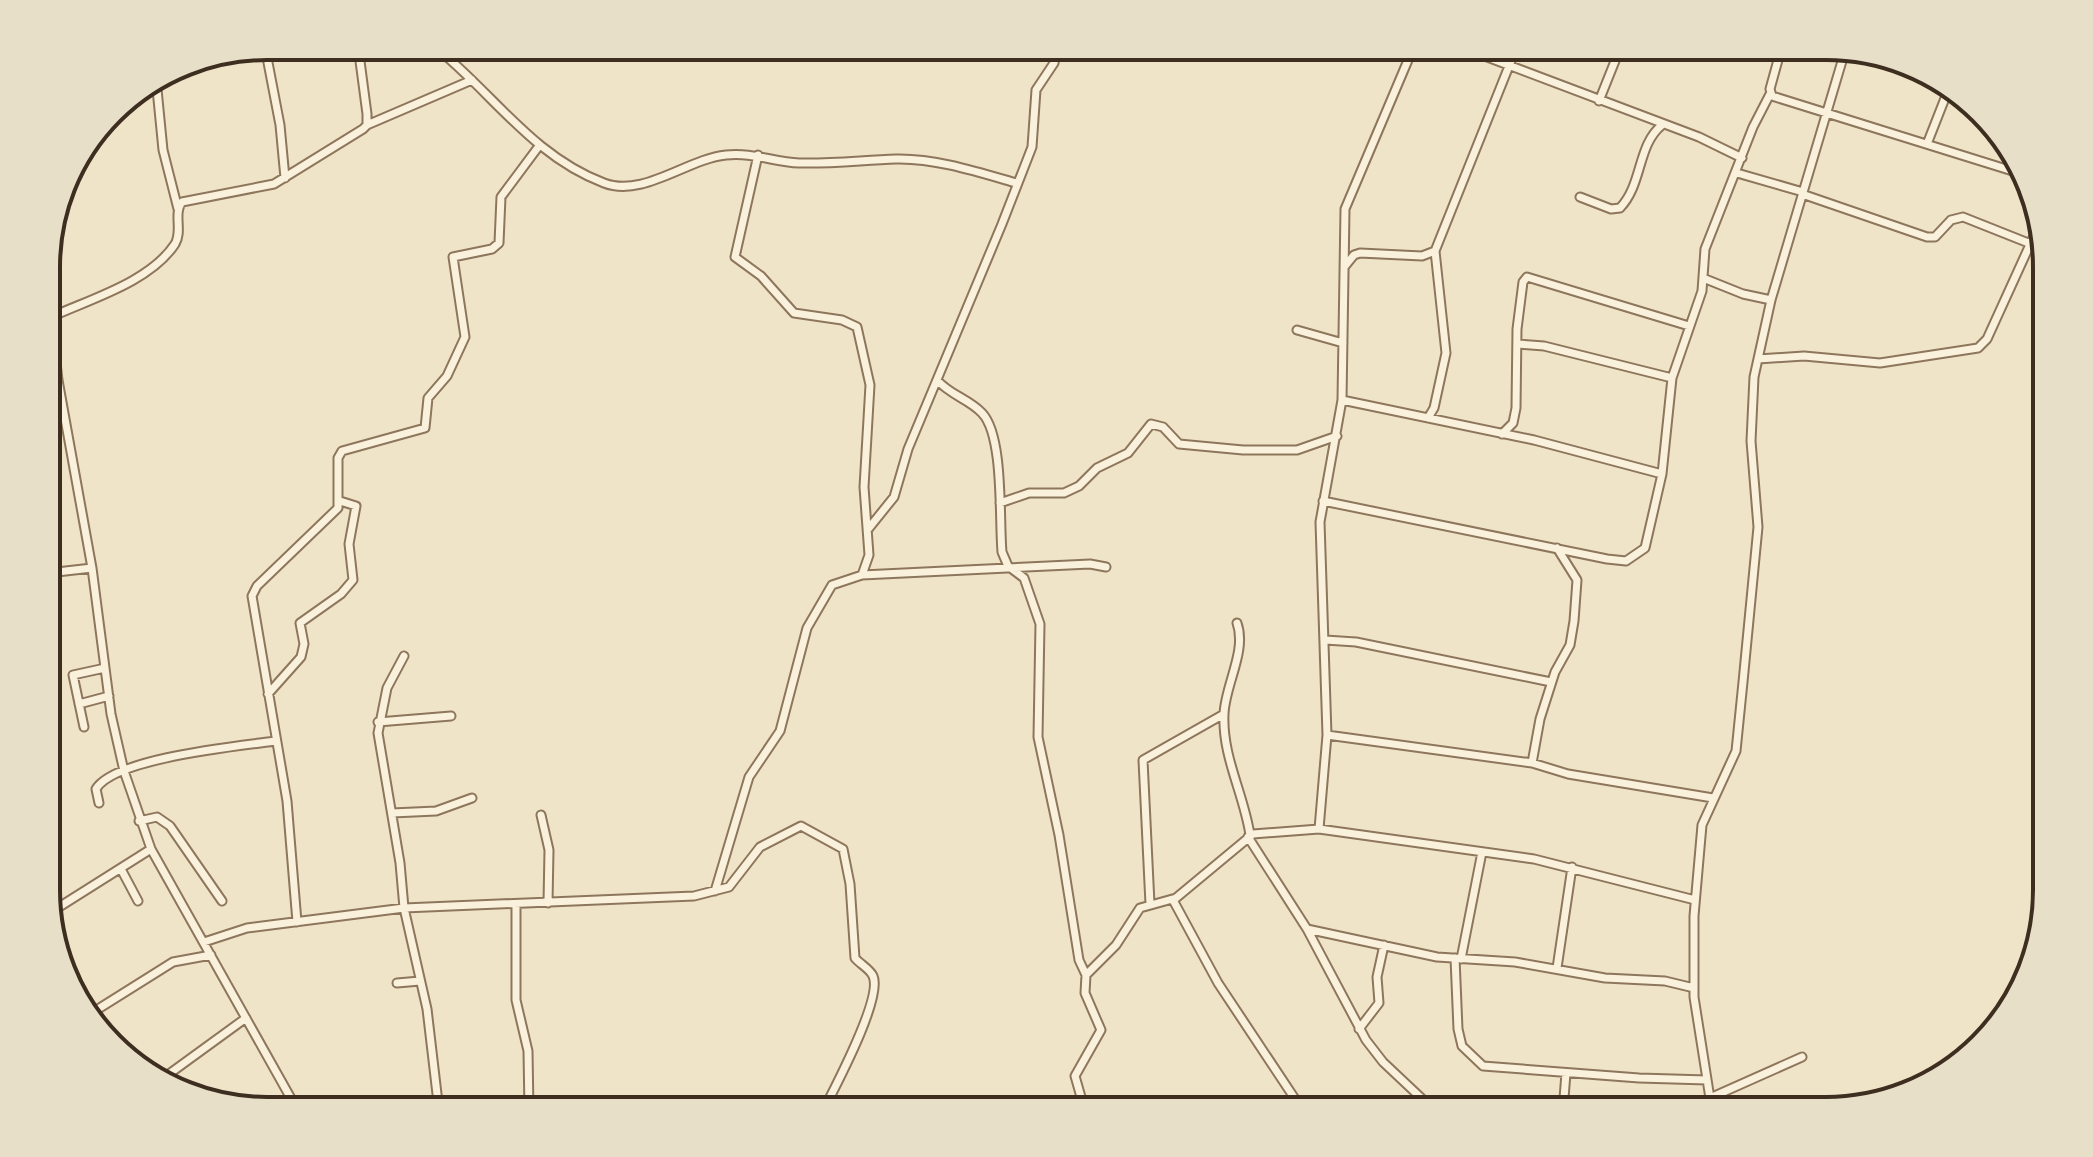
<svg xmlns="http://www.w3.org/2000/svg" width="2093" height="1157" font-family="Literata,serif">
<style>
.lines{fill:none;stroke-linecap:round;stroke-linejoin:round}
.street-casing{stroke:#8d765c;stroke-width:11}
.street{stroke:#faf1dc;stroke-width:7}
.rim{fill:none;stroke:#3d2e20;stroke-width:4}
</style>
<rect width="100%" height="100%" fill="#f0e4c8"/>
<g class="lines">
<defs>
<path id="street" d="M434 46C491 91 532 156 604 183 643 198 687 159 726 155 752 152 774 162 799 163 831 164 864 160 896 159 935 158 978 172 1016 183
M1458 46 1699 137 1742 158
M1760 46 1770 49 1778 60 1770 89 1772 96 2019 173
M265 47 280 125 285 178
M156 79 163 150 178 209
M1599 101 1621 46
M367 125 472 80
M1927 144 1949 88
M2008 169 2014 156
M1737 173 1803 192
M1802 194 1927 237H1935L1951 220 1963 217 2031 244
M1580 197 1611 209 1620 208C1643 184 1637 145 1662 125
M1345 266 1354 255 1360 253 1422 256 1435 251 1517 46
M1703 278 1743 294 1771 300
M48 291 58 380 92 568 111 714 124 771 151 849 298 1111
M51 317C90 299 150 282 175 244 183 231 173 214 182 202L274 184 363 129 367 125V114L358 46
M1297 330 1343 343
M1518 344 1544 346 1672 378
M1758 359 1804 356 1880 363 1978 348 1987 339 2038 227
M937 380C950 395 969 399 982 413 1004 436 999 518 1002 552L1008 566 1024 578 1040 624 1038 737 1059 835 1079 960 1086 975
M1342 400 1534 440 1662 474
M1428 418 1434 408 1446 353 1435 251
M1502 434 1513 423 1516 408 1517 329 1523 282 1527 277 1689 326
M1323 501 1607 559 1626 561 1645 548 1662 474 1672 378 1702 291 1705 249 1753 127 1770 94
M1000 503 1029 493H1064L1079 486 1097 468 1128 453 1151 424 1163 427 1179 444 1243 450H1297L1337 436
M869 528 894 497 908 449 1002 224 1032 147 1036 90 1054 63 1058 46
M48 573 92 568
M862 575 1090 564 1106 567
M1237 623C1247 651 1225 685 1224 714 1222 757 1244 794 1250 835
M1325 640 1356 642 1551 682
M404 656 387 688 378 733 400 863 404 908 427 1009 439 1111
M268 694 301 657 304 644 300 623 341 594 353 580 349 544 356 506 340 501
M79 704 109 696
M378 722 451 716
M84 727 73 675 105 668
M1327 735 1532 763 1568 774 1713 798
M1532 763 1540 719 1555 672 1570 645 1574 621 1577 580 1557 548
M99 803 96 789C114 758 240 746 276 741
M392 813 436 811 472 798
M541 815 549 850 548 903
M139 821 157 817 170 826 222 901
M1319 829 1327 735 1320 522 1342 400 1345 209 1414 46
M1248 837 1307 929 1366 1040 1383 1062 1435 1111
M121 869 138 901
M715 891 749 777 780 731 807 628 832 585 862 575 869 555 864 487 870 385 857 327 842 320 794 313 761 276 735 257 758 155
M1173 900 1218 983 1303 1111
M1150 904 1143 760 1224 714
M516 906V1000L528 1051 529 1111
M48 914 151 849
M297 922 287 801 252 596 257 586 338 508V458L342 451 425 428 428 398 447 376 465 337 453 257 492 249 499 243 501 197 539 146
M1307 929 1437 957 1515 962 1605 978 1665 981 1694 988
M204 942 247 928 404 908 694 896 729 887 760 847 801 826 843 849 850 884 855 958C860 964 870 969 873 976 883 998 835 1087 823 1111
M1455 958 1458 1029 1462 1046 1483 1066 1639 1078 1707 1080
M1461 959 1482 852
M1557 968 1572 867
M397 983 420 981
M87 1016 173 962 211 955
M1359 1029 1379 1003 1377 977 1384 945
M158 1082 246 1018
M1710 1098 1802 1057
M1085 1111 1075 1076 1101 1030 1085 993 1086 975 1116 945 1140 908 1176 898 1253 834 1319 829 1534 859 1695 900
M1563 1111 1566 1073
M1712 1111 1694 997V916L1702 825 1736 751 1743 682 1758 527 1751 441 1754 377 1771 300 1845 51"/>
</defs>
<use href="#street" class="street-casing"/>
<use href="#street" class="street"/>
</g>
<path d="M0 0H2093V1157H0ZM267 60H1826A207 207 0 0 1 2033 267V890A207 207 0 0 1 1826 1097H267A207 207 0 0 1 60 890V267A207 207 0 0 1 267 60Z" fill="#e8dfc9" fill-rule="evenodd"/>
<path class="rim" d="M267 60H1826A207 207 0 0 1 2033 267V890A207 207 0 0 1 1826 1097H267A207 207 0 0 1 60 890V267A207 207 0 0 1 267 60Z"/>
</svg>
